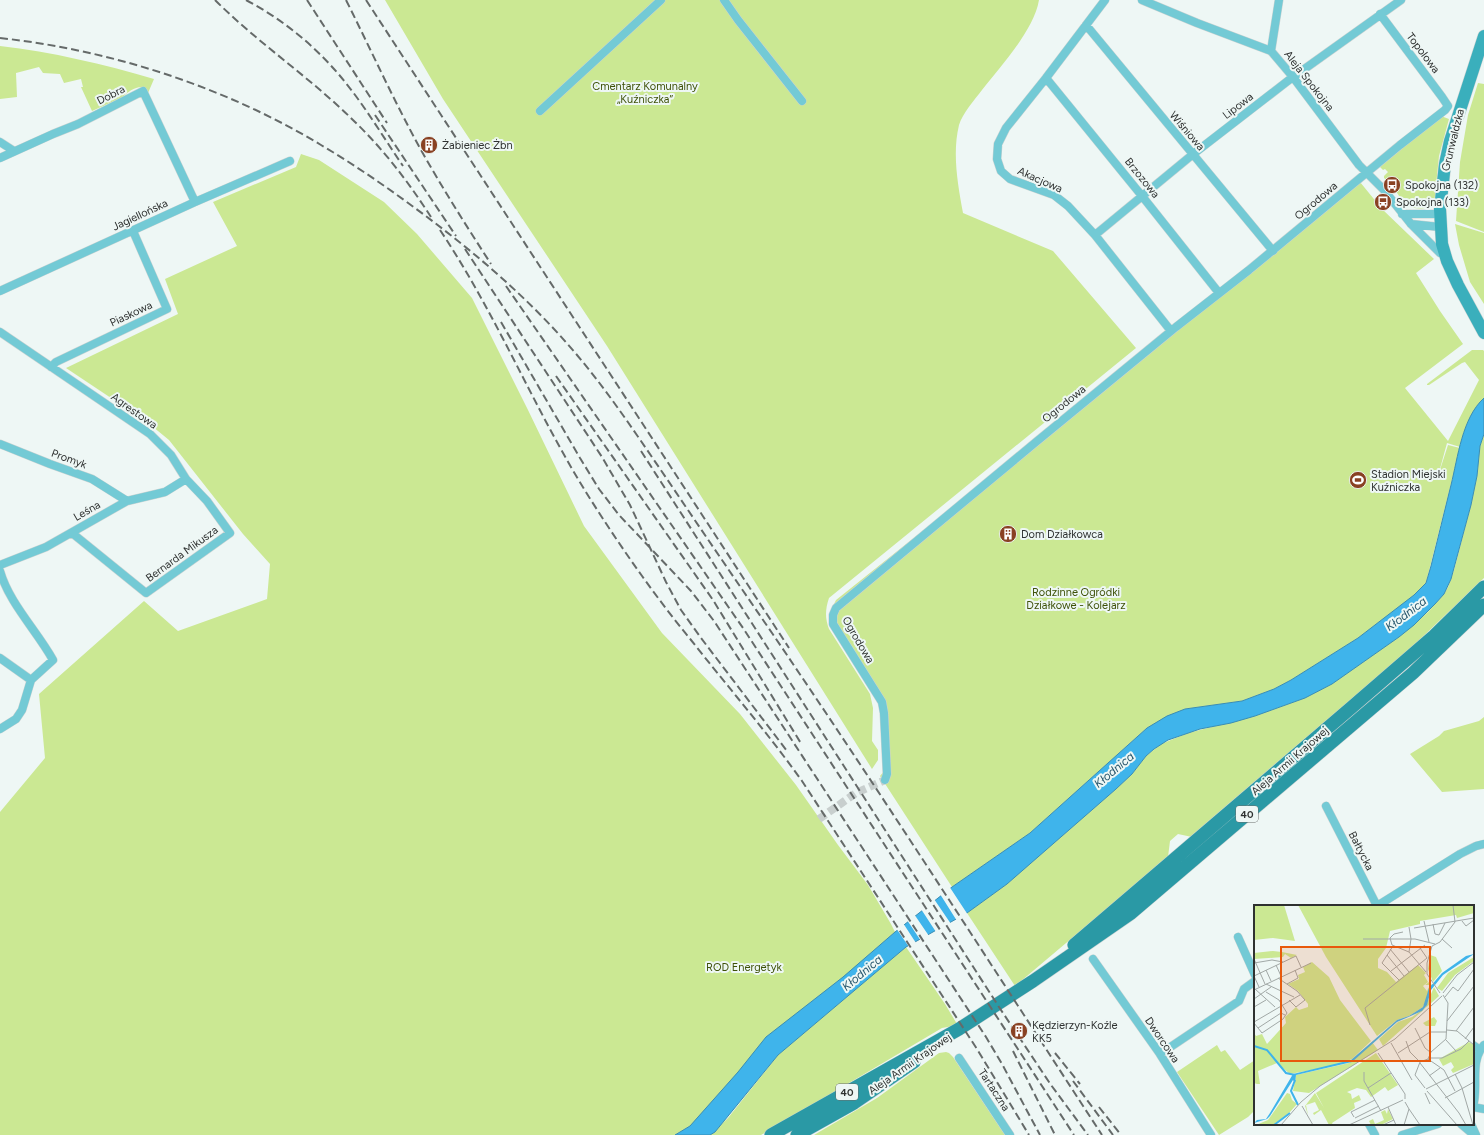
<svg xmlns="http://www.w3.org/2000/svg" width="1484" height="1135" font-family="Figtree,sans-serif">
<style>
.green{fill:#cbe893}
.water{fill:#3fb4eb;stroke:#3a8db3}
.pier{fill:#eef7f5}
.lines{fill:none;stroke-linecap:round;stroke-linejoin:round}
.street-tunnel{stroke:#c8cfce;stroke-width:8;stroke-dasharray:8 4;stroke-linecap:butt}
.street-casing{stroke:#cbd3d2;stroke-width:9}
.secondary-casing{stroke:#cbd3d2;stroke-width:13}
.primary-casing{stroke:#cbd3d2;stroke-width:14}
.street{stroke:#73cad5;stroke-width:8}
.secondary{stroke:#3aafbc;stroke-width:12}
.primary{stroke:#2a99a5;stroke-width:13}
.rail{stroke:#656a69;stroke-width:2;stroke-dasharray:8 4;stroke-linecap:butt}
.labels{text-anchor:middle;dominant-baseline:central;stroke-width:4;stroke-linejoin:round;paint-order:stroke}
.shield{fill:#eef7f5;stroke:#686c6b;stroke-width:1}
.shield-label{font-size:10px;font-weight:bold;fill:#2e3130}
.street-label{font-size:11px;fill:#2e3130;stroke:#eef7f5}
.park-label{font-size:11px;fill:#3e5108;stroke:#eef7f5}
.poi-label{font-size:11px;fill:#2e3130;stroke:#eef7f5;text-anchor:start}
.water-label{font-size:12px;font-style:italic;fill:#27566d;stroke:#eef7f5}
.inset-river{fill:none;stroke:#3fb4eb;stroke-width:2}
.inset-road{fill:none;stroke:#a1a8a6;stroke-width:1}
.view{fill:#e8590c;fill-opacity:0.15;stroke:#e8590c;stroke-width:2}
.inset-edge{fill:none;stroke:#2e3130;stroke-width:2}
</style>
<rect width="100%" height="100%" fill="#eef7f5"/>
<path class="green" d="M385 0H1039C1034 30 1001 66 982 90 975 99 962 114 959 125 952 154 958 185 963 213L1053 251 1136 348 829 598C825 610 825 618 829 629L870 694 873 708 872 741 878 750V760L872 769 607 346 443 99Z
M0 46C52 52 103 64 154 79L148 93 143 87C136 86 127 92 123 97L92 111 81 87H83L81 79 64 83 60 74 43 73 39 67 16 73 17 97 0 99Z
M1478 83 1484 84V232L1456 221 1460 162 1468 115Z
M1441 116 1449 119 1439 156 1434 205C1424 210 1415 209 1404 205 1399 195 1393 185 1384 178V176L1388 172 1385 169 1383 170 1379 166Z
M301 154 319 160 384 202 417 234 472 298 528 410 584 526 662 633 740 714 796 785 838 845 868 885 891 924 885 930 891 924 895 932 813 1005 702 1119 675 1135H0V812L45 758 39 694 144 601 178 631 267 599 270 564 243 534 169 440 147 422 66 368 178 314 165 279 237 246 213 202 296 167Z
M1360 182 1382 209 1434 259 1416 273 1440 311 1463 344 1405 388 1448 441 1479 380 1465 362 1462 363 1429 385H1427V384L1472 350H1483L1484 351V398C1472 409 1463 431 1460 447L1447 443 1438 476 1448 445 1460 448 1426 583 1414 595 1398 608 1358 638 1291 680 1274 689 1242 701 1185 709 1147 728 1030 833 952 887 880 776 885 770 883 700 839 631 831 610 836 600Z
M1455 224 1484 233V304L1470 282 1459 245Z
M1484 434V578L1412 647 1192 837 1178 834 1170 841 1168 857 1015 986 967 913 1007 884 1116 789 1132 774 1146 756 1161 744 1188 733 1255 716 1305 698 1332 684 1346 674 1399 637 1428 612 1444 594 1448 587 1454 570 1471 505 1477 476 1480 446Z
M1484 717V789L1442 792 1410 754 1439 736 1444 731 1479 721Z
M906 947 945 1004 957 1024 953 1026 942 1028 761 1135H710L728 1118 778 1055Z
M1217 1045 1221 1052 1225 1050 1240 1070 1255 1060V1110L1248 1117 1219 1135 1177 1072Z
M946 1052 949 1053 953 1057 1005 1135H814L877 1098 939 1053Z"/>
<path class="water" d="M1484 398V434L1480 446 1477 476 1471 505 1451 579 1444 594 1435 604 1414 625 1399 637 1332 684 1305 698 1255 716 1231 723 1200 729 1168 740 1154 749 1146 756 1132 774 1116 789 1007 884 967 913 906 947 778 1055 715 1132 710 1135H675L690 1126 738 1072 766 1037 843 977 895 932 952 887 1030 833 1147 728 1167 716 1185 709 1242 701 1274 689 1291 680 1358 638 1414 595 1426 583 1431 566C1438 539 1444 512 1451 485 1458 457 1462 418 1484 398Z"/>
<path class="pier" d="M949 886 968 915 957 921 940 894Z
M934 899 951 924 936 932 921 909Z
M914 914 929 936 921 941 907 920Z
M903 923 916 943 909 947 896 928Z"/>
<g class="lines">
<path class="street-tunnel" d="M819 819 856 793 885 780"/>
<defs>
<path id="street" d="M724 0 738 20 802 101
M1105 0 1046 78 1006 128 998 144 997 159 1001 171 1010 179 1054 195 1068 206 1095 235 1171 331
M1142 0 1197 23 1271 51 1293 77 1359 165 1384 190 1411 224 1440 253 1444 252
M1086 25 1273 251
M1271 51 1279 0
M1046 78 1142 196 1219 293
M540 111 661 0
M0 142 14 151
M0 158 53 134 78 124 143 91 195 202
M1402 214H1440
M1411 224 1440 227
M1095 235 1192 155 1289 80 1401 0
M0 291 195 202 290 161
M0 332 150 434 171 455 186 479 207 501 230 533 146 593 72 533
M51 367 56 362 167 309 133 231
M0 444 50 464 92 479 127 501
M0 565 46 547 127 501 165 492 186 479
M0 571C9 603 37 631 53 660L31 680 22 710 16 719 0 729
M0 658 31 680
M885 780 887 774 884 713 882 702 833 624V615L836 608 1036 442 1176 327 1249 270 1400 145 1445 110 1448 106 1442 97 1380 14
M1326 806 1377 906
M1377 906 1460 854 1476 846 1484 844
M1238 937 1255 975
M1093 959 1160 1054 1211 1135
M1473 1045 1480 1050
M1160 1054 1239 1001 1244 989 1255 981
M959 1058 1010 1135
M1473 1107C1479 1087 1469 1062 1484 1045
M1473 1107 1484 1109
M1369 1124 1375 1135
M1461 1124 1474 1135
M1471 1124 1476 1135
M1402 1135 1438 1124"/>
<path id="secondary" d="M1484 36 1450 141 1445 164 1440 209 1442 244 1447 261 1458 285 1484 333"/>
<path id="primary" d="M1074 945 1352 707 1434 636 1484 587
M771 1135 959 1029 1033 981 1130 914 1413 673 1484 605
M797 1135 854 1103 914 1062"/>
</defs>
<use href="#street" class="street-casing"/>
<use href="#secondary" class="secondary-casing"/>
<use href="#primary" class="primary-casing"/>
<use href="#street" class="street"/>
<use href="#secondary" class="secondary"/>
<use href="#primary" class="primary"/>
<path class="rail" d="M215 0C259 44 311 78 355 122 385 151 409 183 431 217
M246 0C280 18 309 41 334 69 361 99 381 134 403 166
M307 0 387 123
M346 0C371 50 394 101 421 150 443 189 467 227 491 264
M366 0 789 648
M0 38C111 50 225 87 321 145 360 168 398 195 435 223 486 262 535 305 577 355 610 394 638 437 667 479 702 531 737 582 772 633 885 799 993 968 1102 1135
M375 115 456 236
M440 230C497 315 535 411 589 497 620 546 654 595 691 640 728 687 767 732 802 781L977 1049 1029 1135
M465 249 602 457 630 505 666 582 681 610 701 638 787 751
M506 286 743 628 1074 1135
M501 322 580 458 599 489 619 515 691 591 714 621 986 1037 1002 1064 1040 1135
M556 376 713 600 802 745
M641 451 999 1007 1051 1085 1088 1135
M1013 1051 1055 1135
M1055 1053 1080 1084
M1073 1081 1113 1135
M1099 1107 1121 1135"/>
</g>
<defs>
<symbol id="building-disc" viewBox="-11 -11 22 22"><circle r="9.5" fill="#894122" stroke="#eef7f5"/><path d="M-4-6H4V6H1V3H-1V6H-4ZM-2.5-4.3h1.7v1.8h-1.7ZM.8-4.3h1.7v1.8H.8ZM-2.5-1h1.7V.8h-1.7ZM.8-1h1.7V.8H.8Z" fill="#fff"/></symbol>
<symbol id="bus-disc" viewBox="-11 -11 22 22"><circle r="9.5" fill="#894122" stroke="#eef7f5"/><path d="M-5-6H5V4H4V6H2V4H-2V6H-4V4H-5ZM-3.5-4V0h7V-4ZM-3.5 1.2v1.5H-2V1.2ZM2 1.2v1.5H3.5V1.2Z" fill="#fff"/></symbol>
<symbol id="stadium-disc" viewBox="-11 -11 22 22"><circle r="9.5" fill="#894122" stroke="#eef7f5"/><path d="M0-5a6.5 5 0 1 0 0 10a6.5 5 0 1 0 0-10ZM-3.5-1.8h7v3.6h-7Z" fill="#fff"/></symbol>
</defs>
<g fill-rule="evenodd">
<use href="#building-disc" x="419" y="135" width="20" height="20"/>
<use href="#bus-disc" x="1382" y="175" width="20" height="20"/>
<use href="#bus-disc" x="1373" y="192" width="20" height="20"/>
<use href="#stadium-disc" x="1348" y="470" width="20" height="20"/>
<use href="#building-disc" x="998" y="524" width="20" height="20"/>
<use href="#building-disc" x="1009" y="1021" width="20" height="20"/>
</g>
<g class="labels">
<g class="shield">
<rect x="1236" y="806" width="22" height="16" rx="3"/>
<rect x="836" y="1084" width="22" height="16" rx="3"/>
</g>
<g class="shield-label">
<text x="1247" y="814">40</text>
<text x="847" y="1092">40</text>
</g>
<g class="street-label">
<text transform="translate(1423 53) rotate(53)">Topolowa</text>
<text transform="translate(1309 81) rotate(52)">Aleja Spokojna</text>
<text transform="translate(111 95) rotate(-27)">Dobra</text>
<text transform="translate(1238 106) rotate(-38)">Lipowa</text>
<text transform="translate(1187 131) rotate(50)">Wiśniowa</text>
<text transform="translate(1453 140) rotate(-76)">Grunwaldzka</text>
<text transform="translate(1142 178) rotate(51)">Brzozowa</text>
<text transform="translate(1040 180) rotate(24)">Akacjowa</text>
<text transform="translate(1316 201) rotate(-40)">Ogrodowa</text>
<text transform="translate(140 215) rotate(-25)">Jagiellońska</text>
<text transform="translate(131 314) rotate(-25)">Piaskowa</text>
<text transform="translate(1064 404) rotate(-39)">Ogrodowa</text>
<text transform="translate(134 411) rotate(35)">Agrestowa</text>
<text transform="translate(69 459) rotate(20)">Promyk</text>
<text transform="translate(87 511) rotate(-30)">Leśna</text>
<text transform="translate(182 554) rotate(-36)">Bernarda Mikusza</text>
<text transform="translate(858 640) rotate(60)">Ogrodowa</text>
<text transform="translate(1290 761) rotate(-41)">Aleja Armii Krajowej</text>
<text transform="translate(1361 851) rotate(63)">Bałtycka</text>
<text transform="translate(1162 1040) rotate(56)">Dworcowa</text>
<text transform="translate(910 1064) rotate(-35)">Aleja Armii Krajowej</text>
<text transform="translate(994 1090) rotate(57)">Tartaczna</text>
</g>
<g class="park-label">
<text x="645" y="86">Cmentarz Komunalny<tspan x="645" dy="13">„Kuźniczka”</tspan></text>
<text x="1076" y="592">Rodzinne Ogródki<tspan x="1076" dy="13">Działkowe - Kolejarz</tspan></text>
<text x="744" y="967">ROD Energetyk</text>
</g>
<g class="poi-label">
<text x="442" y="145">Żabieniec Żbn</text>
<text x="1405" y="185">Spokojna (132)</text>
<text x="1396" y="202">Spokojna (133)</text>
<text x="1371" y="474">Stadion Miejski<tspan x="1371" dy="13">Kuźniczka</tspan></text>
<text x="1021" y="534">Dom Działkowca</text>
<text x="1032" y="1025">Kędzierzyn-Koźle<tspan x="1032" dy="13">KK5</tspan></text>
</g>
<g class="water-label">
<text transform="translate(1406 614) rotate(-37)">Kłodnica</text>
<text transform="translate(1114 770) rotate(-40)">Kłodnica</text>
<text transform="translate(862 973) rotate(-40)">Kłodnica</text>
</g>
</g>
<g transform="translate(1254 905)">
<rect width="220" height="220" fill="#eef7f5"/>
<path d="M0 0H30L41 36 19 33 0 35ZM44 0H220V8L203 13 202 10 166 16V19L136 26 132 43 124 54V63L133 67 142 77 164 60 172 68 170 70 174 77 169 81 173 86 176 80H171L175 77 178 80 169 102 155 111 143 115 123 131 72 52ZM19 46 28 47 43 50 37 53 31 49 29 52 0 54V48ZM176 50 182 52 188 66 179 77 174 64ZM220 52V56L201 70 188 86 183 83 194 68ZM58 57 75 72 86 95 117 136 98 154 84 160 36 169 23 158 4 166 6 179H3L0 178V128L2 131 8 129 13 139 32 118 31 112 42 102 45 105 54 102V99L44 86 34 79 45 74 44 70 51 67 49 62ZM180 82 185 91 129 141 125 134 144 117 158 112 171 103ZM180 112 183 116 181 121H172L169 118ZM118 137 124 145 55 188 39 186 42 170 95 158ZM215 137 220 140V159L199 168 197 165 200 162 197 157 189 161 185 154ZM122 148 144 180 134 186 131 182 117 192 112 185 103 183 93 187 97 189 98 194 105 190 107 195 100 198 101 203 78 218 79 220H75L67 205 60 210 59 208 65 205 61 197 52 200 54 210 51 201 61 188 70 203 62 188ZM33 188 36 189 38 195 43 199 36 207 19 220H2L14 215ZM134 204 139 214 127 220H117L115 216 119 214 121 219 130 215 127 207 131 205 133 209Z" fill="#cbe893"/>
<path d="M220 49 189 70 177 85 173 100 168 106 143 117 98 157 42 170 41 178 39 175 16 211 13 214 0 218 3 215 12 214 16 208 39 169 97 155 143 115 155 111 169 102 175 83 188 68 212 51Z" fill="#3fb4eb"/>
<path class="inset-river" d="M0 141 13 145 32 168 41 170M41 175 37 186 44 200M20 220 36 208"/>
<path class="inset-road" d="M170 16 175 37M208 16 212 21 220 15M179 19 181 29 185 30 191 18M155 22 157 34 155 47M160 23 220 13M136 33 138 40 155 47 172 67M136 33 140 29 149 27M109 34H161L181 39M188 34 198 43M139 41 128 58 145 75M136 44 155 67M133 50 150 71M0 54 11 79M0 58 18 55 29 57M22 60 27 71M12 65 17 76M137 66 171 40M0 71 42 51 47 62M0 71 5 82M24 73 43 86 51 95 42 102 35 95M12 79 40 92M33 79 44 73 41 65M1 84 21 102M0 85 57 58M186 88 173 69V58L178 41 186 37 201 17 199 0M189 88 203 70 220 57M191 92 199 82 204 86 220 64M0 94 17 82M0 102 12 95M193 116 220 81M0 117 46 90M0 118 8 128 29 114 33 108 25 95 12 87M116 120 111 103 173 53 166 43M4 123 27 108 31 110M161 123 171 143 176 147M193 125 203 126 220 140M202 126 220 102M211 134 220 122M192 135 202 146M152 136 156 147 166 157M137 138 158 175M124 148 151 189V194M144 148 176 127H193M175 153H188L207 144 215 136M174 154 177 147 192 134 194 98 189 90M174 154 190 165 201 186M166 158 205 208 212 220M110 167V176L127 206M201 169 208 183 219 220M175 171 186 163M114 183 137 168M171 183 161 170 166 157 174 154M172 184 220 160M173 186 203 220M171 188 176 199M191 193 220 177M48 201 59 220M134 202 142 220M155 204 166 220M100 212 97 207 121 195M101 213 125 201M27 220 47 197 66 181 141 134 188 91M95 220 149 195M129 220 140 215M150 220 155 204 151 197"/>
<path class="view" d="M27 42H176V156H27Z"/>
<rect width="220" height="220" class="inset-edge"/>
</g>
</svg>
